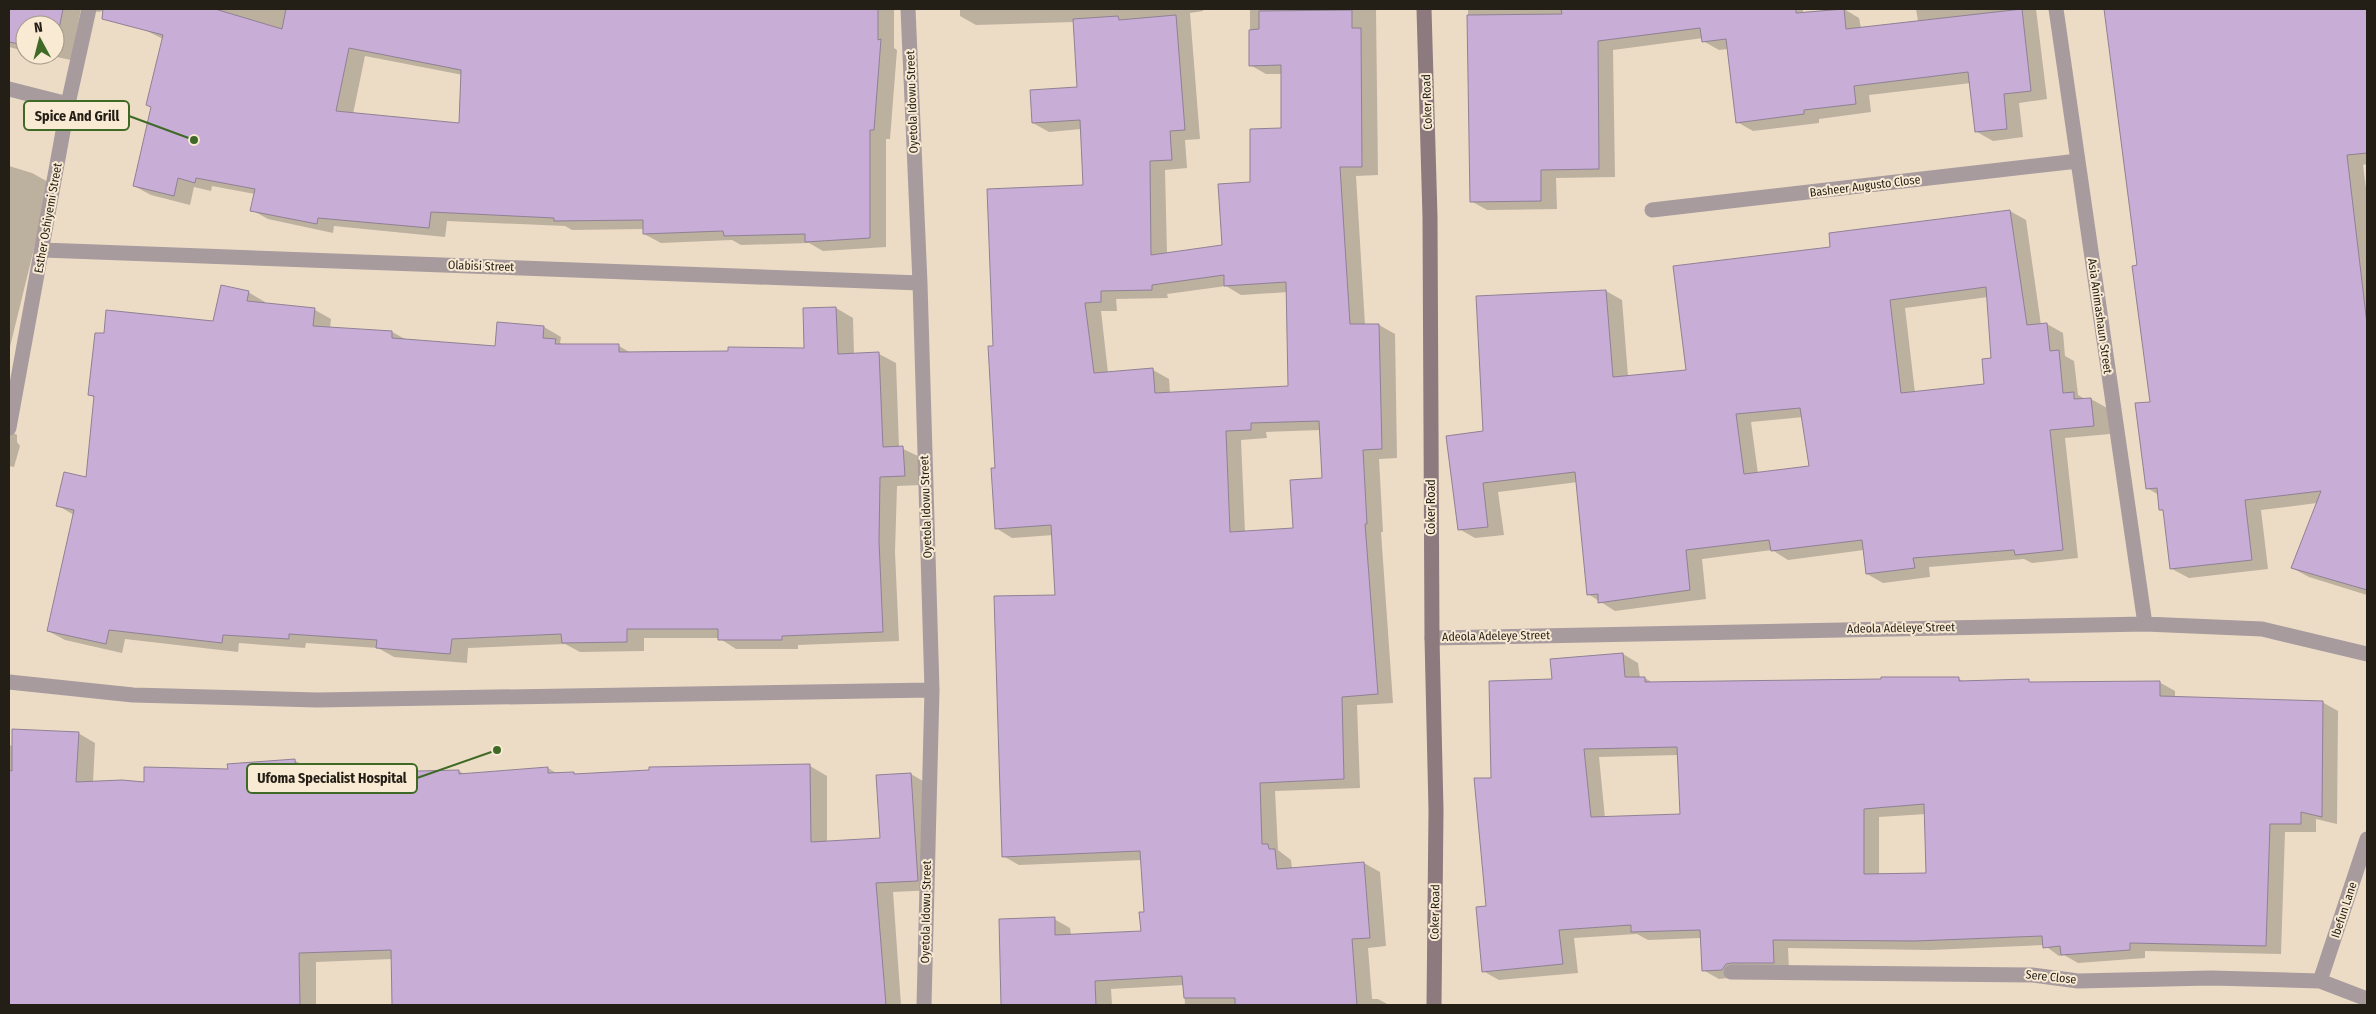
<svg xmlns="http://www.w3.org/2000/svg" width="2376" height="1014" font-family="'Fira Sans Condensed',sans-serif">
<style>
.shadow{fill:#0003;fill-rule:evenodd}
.building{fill:#c8add6;stroke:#8f8195;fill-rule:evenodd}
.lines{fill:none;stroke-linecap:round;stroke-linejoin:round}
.street{stroke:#a79b9e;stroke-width:15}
.secondary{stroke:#8c7a7e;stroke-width:15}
.labels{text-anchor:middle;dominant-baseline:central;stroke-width:4;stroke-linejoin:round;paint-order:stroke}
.street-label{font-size:12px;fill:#231e16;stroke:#f9ead3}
.leader{fill:none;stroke:#3f6926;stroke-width:2}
.callout-dot{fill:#3f6926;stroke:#f9ead3;stroke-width:2}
.callout{fill:#f9ead3;stroke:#3f6926;stroke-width:2}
.callout-label{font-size:14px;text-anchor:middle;font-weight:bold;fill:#231e16}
</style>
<rect width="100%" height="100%" fill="#ecdcc6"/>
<path class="shadow" d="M9 9H894V48L897 50 890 139H886V247L823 251 809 243 741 245 732 240 661 243 644 234V229L572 230 565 226 447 221 445 237 334 226 333 233 268 219 252 210 255 194 212 186 211 191 194 187 190 205 151 195 134 186 153 107 163 39 105 10 99 12 81 9 71 60 47 55H55V25H25V51L9 47ZM365 56 463 75 461 125 353 114Z
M960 9H1203V11L1190 13 1200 139 1185 140 1187 168 1165 170 1167 254 1223 246 1252 183 1282 129V74H1266L1250 65V9H1376L1378 175 1356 176 1365 325H1379L1395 334 1397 458 1379 459 1383 532H1381L1393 703 1357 705 1360 788 1275 791 1278 850 1291 860 1292 869 1364 863 1380 872 1386 946 1368 948 1372 999H1378L1389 1005H1185L1184 985 1111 989 1112 1005H993L1002 1004 1054 919 1070 928 1071 935 1142 932 1145 913 1142 860 1019 865 1003 856 1056 596 1053 535 1012 538 996 528 994 347 1084 186 1081 129 1049 132 1033 123 1078 89 1074 22 976 25 960 16ZM1226 286 1241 295 1288 292 1289 388 1170 393 1169 379 1153 370 1108 373 1101 311H1117L1116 299 1168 298 1167 294ZM1321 430 1323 479 1295 529 1245 532 1241 440 1267 438 1266 432Z
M1468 9H1803V12L1844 9 1859 18 1861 28 1918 21 1916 9H2036L2047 99 2019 103 2023 137 1993 141 1977 132 1971 83 1869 95 1871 112 1819 119V123L1753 131 1737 122 1728 49 1719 50 1703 41V38L1613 50 1615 177 1556 178 1557 209 1487 210 1471 201Z
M2105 9H2367V164L2363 165 2367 196V595L2309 577 2292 568 2317 503 2261 510 2268 569 2189 578 2172 569 2165 512 2161 510 2159 495 2147 488 2151 403 2138 266Z
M9 166 32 173 50 183 9 351Z
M2010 211 2026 220 2041 325 2047 324 2063 333 2065 356 2074 361 2078 395 2085 399H2091L2107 408 2110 434 2065 438 2078 558 2032 563 2024 559 1929 567 1930 577 1883 583 1867 574 1864 550 1788 560 1772 550 1702 559 1706 599 1615 611 1588 594 1578 482 1498 492 1504 535 1475 538 1459 529 1485 432 1606 291 1622 300 1628 376 1687 371 1832 248 1830 234ZM1988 297 1993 359 1985 385 1915 393 1905 308ZM1803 417 1810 468 1758 474 1751 422Z
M248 292 265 302V304L315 310 331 319 330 328 392 332 407 340 496 347 498 323 544 327 561 337 560 343 564 345 619 346 631 353H729L805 349 836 308 853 318 854 355 879 354 896 363 899 447 920 457 921 485 897 486 895 552 899 641 798 645V649H736L719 638H644V651L580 652 565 644 468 648 467 663 394 657 378 648 306 643 305 648 239 643 238 652 125 639 122 653 65 640 48 631 74 515 57 505 87 479 95 398 90 395 214 322Z
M9 430 17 435V442L20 446 14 467 9 466Z
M1623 654 1638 663 1640 678H1645L1653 683 1959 679 1965 682H2159L2175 691V698L2322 702 2338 711 2337 824 2316 819V832H2285L2281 954 2145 951V958L2078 963 2064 955 2059 956 2044 945 1931 950 1788 948 1789 971 1719 979 1703 970 1701 938 1648 940 1637 934 1574 938 1578 973 1499 980 1483 971 1493 779 1553 681ZM1678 755 1681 815 1605 818 1599 757ZM1926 814 1928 874 1879 875V817Z
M78 733 95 743 93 783H146L294 760 311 770 312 775 459 771 466 775 548 768 558 774 576 775 810 766 827 776V842L881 839 878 776 911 774 928 784 934 890 893 892 901 1005H394L392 959 316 962V1005H9V745L13 746Z"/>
<path class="building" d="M9 9H63L55 49V25H25V45L9 42Z
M103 9H215L282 29 286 9H878V40L881 39 874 130H870V238L805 242V234L724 236 723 231 643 234V220L554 221V218L431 212 429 228 318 218 317 224 250 211 255 189 196 178 195 183 178 178 174 196 133 186 151 107 146 105 163 35 102 19ZM349 48 461 70 459 123 336 111Z
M1561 9H1796V13L1844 9 1846 29 2022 9 2031 91 2004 94 2007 129 1975 132 1968 72 1854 86 1856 104 1804 110V114L1736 123 1726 39 1702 42 1700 28 1598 41 1599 169 1541 170V201L1470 202 1467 15 1562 14Z
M2104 9H2367V153L2347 155 2367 324V590L2291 568 2321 491 2245 500 2252 560 2170 569 2163 510H2159L2157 488 2146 489 2135 403 2150 402 2132 266 2137 265Z
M1352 10V28H1361L1362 167H1340L1350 324H1379L1382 449 1363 450 1367 524H1365L1378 694 1342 697 1344 779 1260 783 1262 844H1268L1269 849H1275L1277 869 1364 862 1370 938 1352 939 1357 1005H1235V998H1184L1182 976 1095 981 1096 1005H1001L999 919 1055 917V935L1141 931 1139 912H1144L1140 851 1002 857 994 596 1055 595 1051 525 995 529 991 468H995L988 346H993L987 189 1083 185 1080 120 1032 123 1030 90 1077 87 1073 19 1118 16 1119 20 1176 15 1185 130 1170 131 1172 160 1150 161 1151 255 1222 245 1218 184 1250 182V129L1281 128V65L1249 66V30L1259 29V11ZM1224 275V286L1286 282 1288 386 1155 393 1153 368 1094 373 1085 303 1101 302V291L1152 290V285ZM1319 421 1322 478 1290 480 1293 528 1230 532 1226 431 1251 430V423Z
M2010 210 2027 325 2047 323 2050 351 2059 350 2063 393 2074 392V399L2091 398 2094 426 2050 430 2063 550 2015 555 2014 550 1913 558 1915 568 1866 574 1862 540 1771 551 1769 540 1686 550 1690 590 1598 603V594L1587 595 1575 472 1483 483 1488 527 1458 530 1446 436 1483 431 1476 296 1606 290 1613 377 1686 370 1673 266 1830 247 1829 233ZM1986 287 1991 358 1982 359 1984 384 1901 393 1890 300ZM1800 408 1809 466 1744 474 1736 414Z
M221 285 249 291 247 301 315 308 313 326 392 331V338L495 346 497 322 544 326 543 338 556 339 555 344H619V352L728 351V347L804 348 803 308 836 307 838 354 879 352 883 447 903 446 905 476 880 477 879 541 883 632 782 636V640H718V629H627V642L562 643 561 634 452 639 450 654 376 648 377 640 289 634V639L223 635 222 643 109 630 106 644 47 631 74 510 56 506 64 472 86 477 94 396 88 395 95 333H104L106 310 213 321Z
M1623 653 1625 677H1645V682L1881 679V677H1959V681L2029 679V682L2160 681V696L2323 701 2322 817 2301 812V824H2270L2266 946 2130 943V950L2061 955 2060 946 2043 948 2042 936 1915 941 1773 940 1774 963H1731L1726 964 1722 970 1702 971 1700 930 1631 932V925L1559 930 1563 964 1482 972 1476 907 1486 906 1474 778H1491L1489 681 1552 679 1550 659ZM1677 747 1680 814 1591 817 1584 749ZM1924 804 1926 873 1864 874V809Z
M12 729 79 732 76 782 122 780 144 782V767L228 769 227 764 295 759 296 774 459 770V774L548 767V773L574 772V774L649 770V767L810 764 811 842 880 838 876 775 911 773 918 881 876 883 886 1005H392L391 950 299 953 300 1005H9V770L12 771Z"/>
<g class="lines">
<path class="street" d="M908 9 920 283 932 690 924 1005
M2056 9 2145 624
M9 89 68 104
M1652 210 2078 161
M43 250 920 283
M9 428 68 104 89 9
M1432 638 2145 624 2262 629 2367 654
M9 682 133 695 317 700 932 690
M1731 972 2032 975 2078 981 2211 978 2320 981 2367 999
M2320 981 2367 839"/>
<path class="secondary" d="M1424 9 1430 217 1432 638 1436 810 1434 1005"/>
</g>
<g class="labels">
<g class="street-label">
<text transform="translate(912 102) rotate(-92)">Oyetola Idowu Street</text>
<text transform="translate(1427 102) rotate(-92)">Coker Road</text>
<text transform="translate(1865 186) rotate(-7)">Basheer Augusto Close</text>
<text transform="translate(48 218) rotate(-80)">Esther Oshiyemi Street</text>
<text transform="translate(481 266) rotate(2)">Olabisi Street</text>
<text transform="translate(2100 316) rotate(82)">Asia Animashaun Street</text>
<text transform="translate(926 507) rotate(-92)">Oyetola Idowu Street</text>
<text transform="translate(1431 507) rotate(-90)">Coker Road</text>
<text transform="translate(1901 628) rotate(-1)">Adeola Adeleye Street</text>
<text transform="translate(1496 636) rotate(-1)">Adeola Adeleye Street</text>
<text transform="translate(2344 910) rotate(-72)">Ibefun Lane</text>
<text transform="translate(926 912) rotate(-89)">Oyetola Idowu Street</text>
<text transform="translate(1435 912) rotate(-89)">Coker Road</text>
<text transform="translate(2051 977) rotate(6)">Sere Close</text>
</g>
</g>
<path class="leader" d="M194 140L129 116M497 750L417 778"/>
<g class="callout-dot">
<circle cx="194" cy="140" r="5"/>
<circle cx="497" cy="750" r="5"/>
</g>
<g class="callout">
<rect x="24" y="101" width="105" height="29" rx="5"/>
<rect x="247" y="764" width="170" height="29" rx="5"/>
</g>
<g class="callout-label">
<text x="77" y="121">Spice And Grill</text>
<text x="332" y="783">Ufoma Specialist Hospital</text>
</g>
<rect width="2376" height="1014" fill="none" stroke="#231e16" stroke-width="20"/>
<g transform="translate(40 40) rotate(353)"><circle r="24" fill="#f9ead3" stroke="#a39887"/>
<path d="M0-4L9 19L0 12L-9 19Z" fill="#3f6926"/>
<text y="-8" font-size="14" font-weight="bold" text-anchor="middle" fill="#231e16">N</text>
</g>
</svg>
